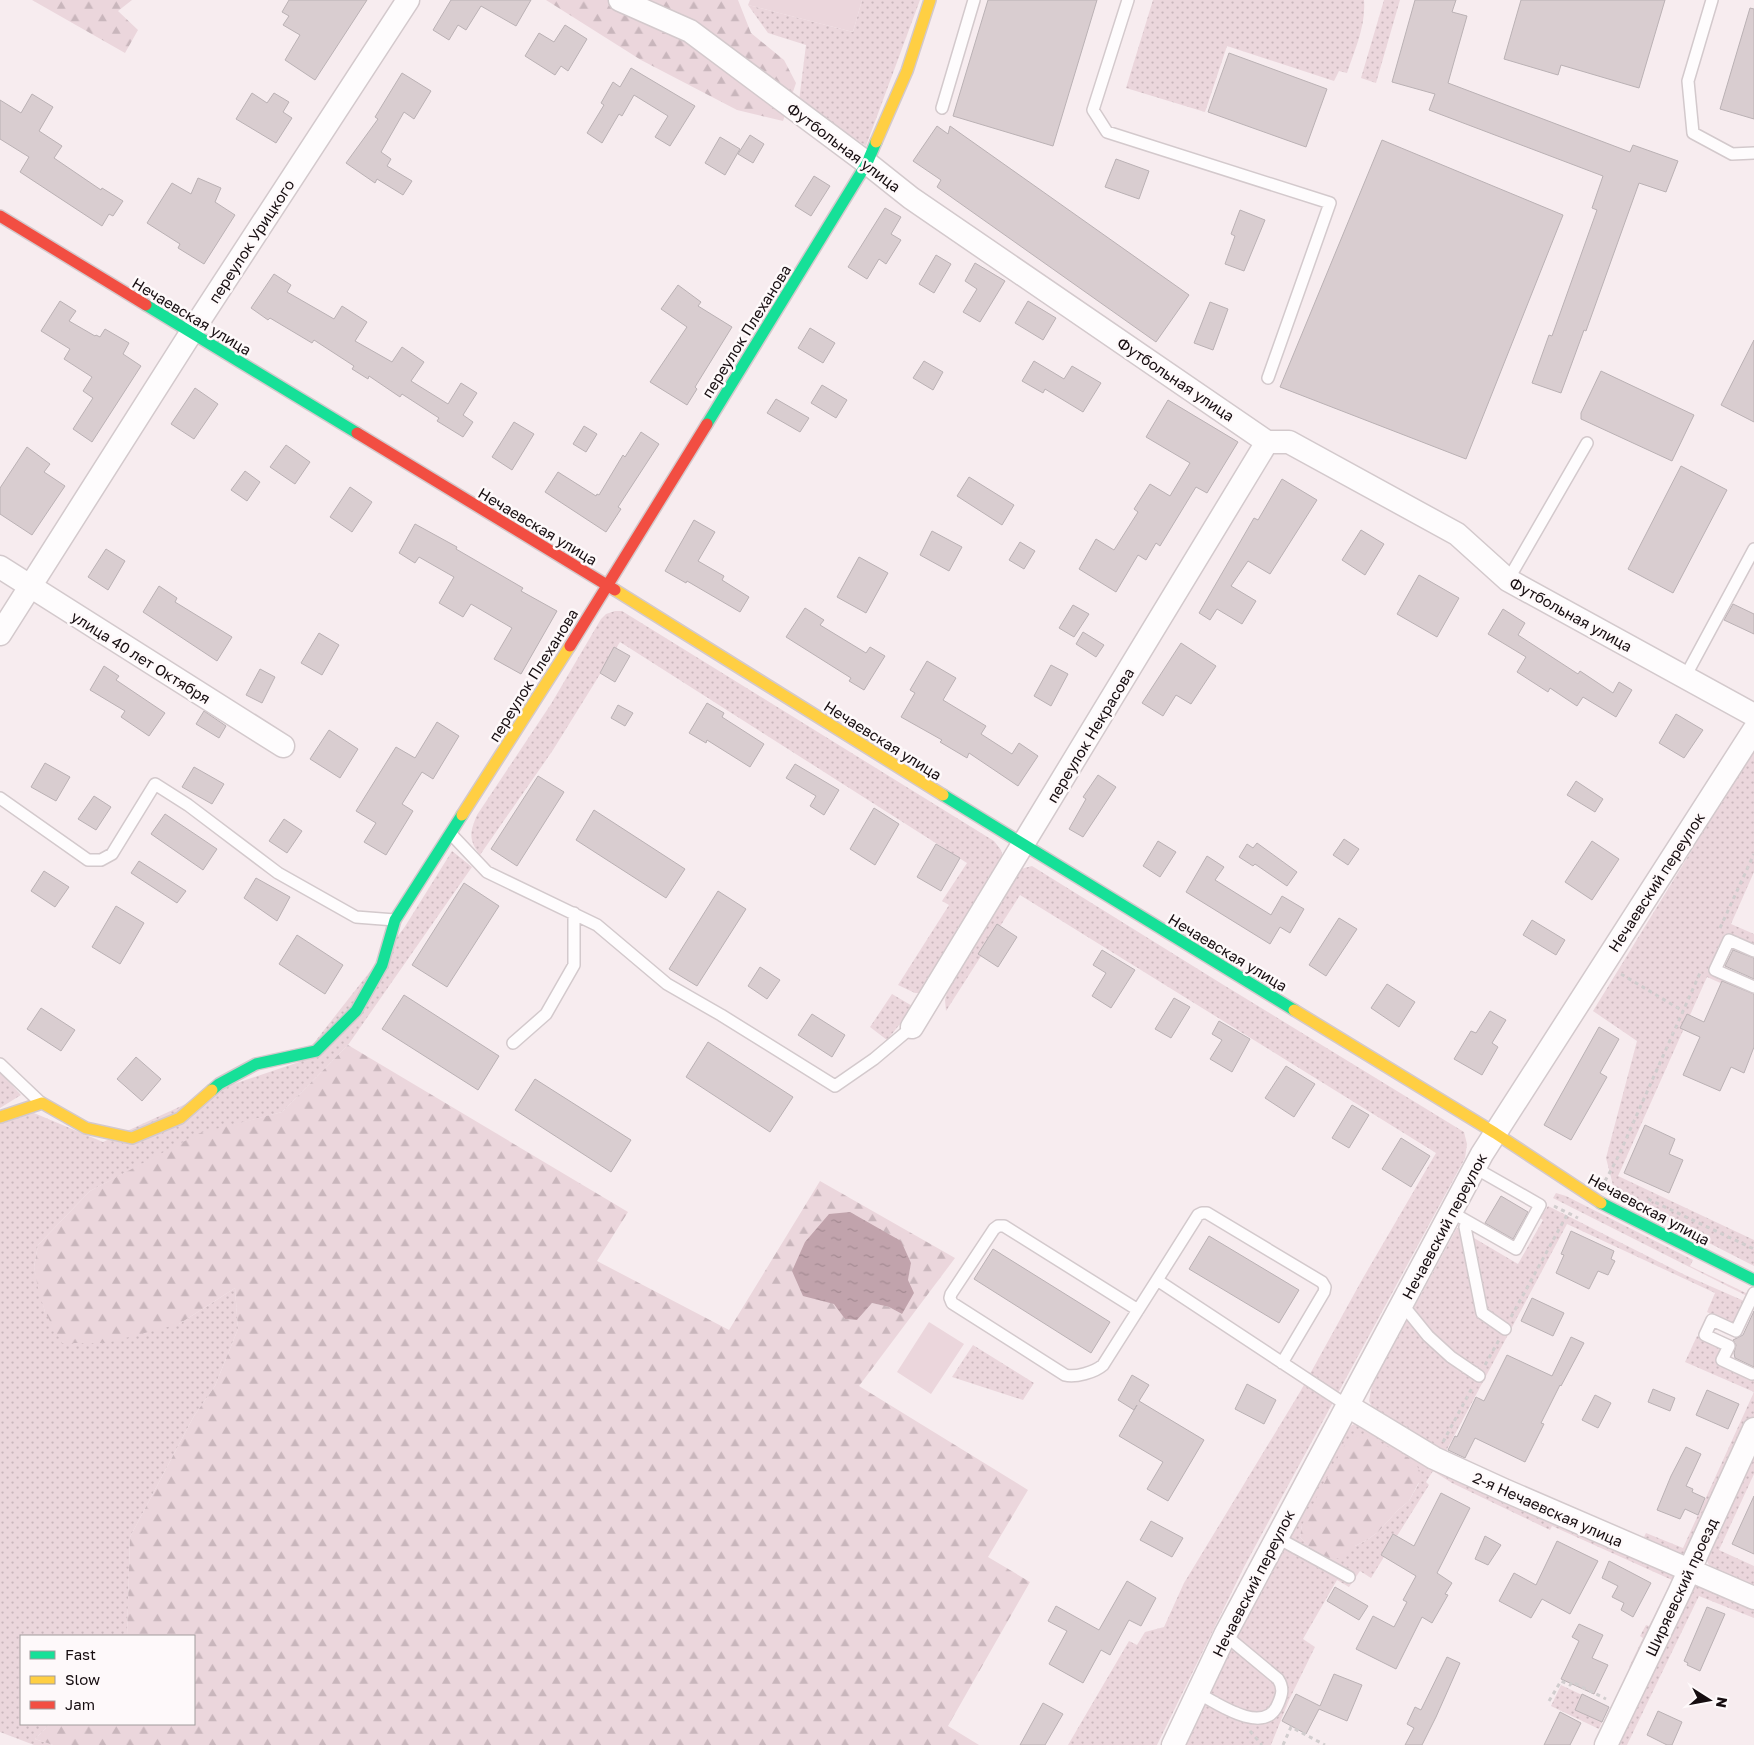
<svg xmlns="http://www.w3.org/2000/svg" width="1754" height="1745" font-family="'Golos Text',sans-serif">
<style>
.green{fill:url(#green-dots);fill-rule:evenodd}
.forest{fill:url(#forest-firs);fill-rule:evenodd}
.pitch{fill:#ebd6dc}
.water{fill:url(#water-ripples)}
.building{fill:#d9cdd0;stroke:#bab1b4}
.lines{fill:none;stroke-linecap:round;stroke-linejoin:round}
.lane-casing{stroke:#d3c9cc;stroke-width:14}
.street-casing{stroke:#d3c9cc;stroke-width:25}
.fast-casing{stroke:#d3c9cc;stroke-width:14}
.slow-casing{stroke:#d3c9cc;stroke-width:14}
.jam-casing{stroke:#d3c9cc;stroke-width:14}
.path{stroke:#d1cdce;stroke-width:3;stroke-dasharray:4 4;stroke-linecap:butt}
.lane{stroke:#fefcfd;stroke-width:11}
.street{stroke:#fefcfd;stroke-width:22}
.fast{stroke:#16e098;stroke-width:11}
.slow{stroke:#ffcf43;stroke-width:11}
.jam{stroke:#f24e42;stroke-width:11}
.labels{text-anchor:middle;dominant-baseline:central;stroke-width:5;stroke-linejoin:round;paint-order:stroke}
.street-label{font-size:15px;fill:#160d10;stroke:#fef9fa}
</style>
<defs>
<pattern id="green-dots" width="8" height="8" patternUnits="userSpaceOnUse" patternTransform="scale(1.25)"><rect width="8" height="8" fill="#ebd6dc"/><path d="M2 2h.1M6 6h.1" fill="none" stroke="#c9b6bc" stroke-width="1.8" stroke-linecap="round"/></pattern>
<pattern id="forest-firs" width="22" height="20" patternUnits="userSpaceOnUse" patternTransform="scale(1.25)"><rect width="22" height="20" fill="#ebd6dc"/><path d="M5 1l3.5 6h-7zM16 11l3.5 6h-7z" fill="#c9b6bc"/></pattern>
<pattern id="water-ripples" width="26" height="14" patternUnits="userSpaceOnUse" patternTransform="scale(1.25)"><rect width="26" height="14" fill="#c1a3ac"/><path d="M2 4q2-2 4 0t4 0M15 11q2-2 4 0t4 0" fill="none" stroke="#a58b93"/></pattern>
</defs>
<rect width="100%" height="100%" fill="#f7ecef"/>
<path class="green" d="M862 0H920L866 146 799 101 806 45 768 33 748 5 853 32Z
M1153 0H1364C1366 26 1355 49 1347 73L1339 71 1334 81 1227 46 1205 112 1126 88Z
M1384 0H1400L1376 83 1361 78Z
M615 611H622L994 841 1001 850 1003 858 921 993H915L898 985 949 905 942 901 967 863 620 642 553 750 480 855C468 839 470 832 477 815L551 704 601 619 606 614Z
M1754 749V872L1731 924 1754 934V948L1726 935 1710 970 1754 991V998L1707 977 1618 1176 1754 1240V1266L1623 1199 1614 1189 1606 1158 1637 1041 1593 1011Z
M452 851 472 867 348 1045 282 1112 200 1134 90 1191 38 1245 34 1267 45 1312 179 1324 235 1288 238 1329 215 1386 194 1416 130 1537 127 1636H21V1724H50L35 1739 53 1745H34L0 1732V1124L34 1113 103 1142 216 1090 299 1062 404 928Z
M1032 866 1222 984 1464 1132 1467 1144 1465 1158 1244 1567 1157 1745H1068L1129 1641 1137 1645 1145 1632 1164 1627 1184 1583 1300 1392 1363 1278 1436 1153 1020 895 946 1011 945 1000 951 977 1021 869Z
M892 994 914 1007 887 1040 870 1027Z
M0 1072 21 1095 0 1108Z
M1556 1193 1566 1196 1693 1260 1690 1266 1748 1294 1747 1296 1553 1198Z
M1548 1206 1685 1275 1744 1301 1736 1321 1734 1323H1729L1707 1312 1715 1293 1567 1224 1445 1453 1497 1478 1642 1541 1646 1533 1683 1548 1754 1392 1685 1362 1697 1336 1721 1348V1353L1718 1363 1752 1379 1754 1375V1416L1687 1559 1683 1561 1676 1559 1646 1548 1502 1484 1443 1455 1391 1423 1379 1414 1372 1407 1369 1401 1372 1385 1457 1228 1518 1264 1543 1220 1540 1218Z
M973 1345 1034 1383 1023 1400 952 1377Z
M1358 1423 1676 1574 1633 1669 1629 1667 1643 1638 1640 1636 1646 1625 1649 1626 1672 1580 1552 1526 1550 1530 1452 1483 1433 1471 1426 1482 1429 1485 1397 1536 1393 1534 1381 1555 1384 1557 1371 1578 1360 1571 1349 1587 1337 1580 1303 1639 1315 1647 1289 1700 1271 1745H1184L1223 1661 1344 1434 1352 1425ZM1419 1483 1409 1501 1398 1510 1378 1532 1367 1540 1355 1546 1312 1549 1300 1537 1302 1525Z
M1754 1450V1474L1719 1550 1754 1566V1590L1710 1567 1707 1561V1552Z
M1693 1581 1754 1607V1618L1699 1596 1627 1745H1616Z
M1561 1685 1582 1695 1575 1710 1602 1722 1599 1729 1551 1706Z"/>
<path class="forest" d="M32 0H132L118 11 138 30 125 53Z
M546 0H738L751 33 784 60 796 83 783 121 737 110 641 60Z
M348 1045 628 1212 597 1261 729 1330 820 1181 955 1258 859 1386 1028 1490 988 1557 1030 1582 948 1726 979 1745H53L35 1739 50 1724H194V1636H127L130 1537 194 1416 215 1386 238 1329 235 1288 179 1324 106 1343H62L45 1312 38 1288 34 1267 38 1245 90 1191 200 1133 282 1112ZM911 1262 902 1314 889 1307 872 1303 857 1320 845 1319 835 1304Z
M1364 1434 1414 1461 1421 1473V1478L1409 1501 1398 1510 1378 1532 1367 1540 1355 1546 1343 1558C1321 1560 1315 1553 1300 1537L1302 1525 1344 1446 1350 1438Z"/>
<path class="pitch" d="M750 0H862L853 32 748 5Z
M929 1322 964 1344 931 1394 897 1372Z"/>
<path class="water" d="M850 1212 901 1241 911 1263 908 1280 914 1293 902 1314 889 1307 872 1303 857 1320 845 1319 834 1304 803 1296 792 1271 805 1242 829 1214Z"/>
<path class="building" d="M289 0H367L315 80 285 60 300 35 283 25 289 16 282 12Z
M451 0H531L516 26 481 6 466 30 458 25 449 40 433 30Z
M988 0H1097L1053 146 953 116Z
M1415 0H1456L1452 12 1467 16 1448 83 1630 152 1633 145 1678 161 1666 192 1639 183 1586 331 1584 330 1561 393 1532 383 1549 335 1552 336 1597 210 1592 208 1603 176 1429 110 1435 94 1392 82Z
M1521 0H1665L1639 88 1561 65 1558 75 1504 59Z
M1750 8 1754 9V119L1720 109Z
M565 25 587 39 568 71 561 66 555 75 525 56 539 33 554 42Z
M1229 53 1327 89 1306 147 1208 112Z
M631 68 695 106 670 146 655 137 668 116 634 95 622 116 619 114 602 143 587 133 604 105 601 103 613 82 620 87Z
M402 73 431 91 414 119 404 112 381 152 391 159 387 166 412 181 403 195 377 179 375 183 346 163 378 119 375 117Z
M252 93 267 103 274 93 289 102 283 112 292 118 276 143 236 119Z
M32 94 53 107 39 131 62 146 54 158 101 190 102 188 123 201 113 216 109 214 102 226 20 172 29 157 0 139V100L21 113Z
M937 126 948 134 950 126 1189 295 1156 342 937 187 941 180 913 161Z
M750 135 764 144 753 163 738 154Z
M720 137 740 149 725 175 705 163Z
M1382 140 1563 215 1466 459 1280 387Z
M1116 159 1149 171 1139 199 1105 187Z
M814 176 830 186 811 216 795 206Z
M198 178 221 188 215 202 235 215 204 264 178 248 180 244 147 223 172 183 191 194Z
M885 208 901 217 891 234 901 240 886 264 879 259 867 279 848 267Z
M1240 210 1265 220 1244 271 1225 264 1235 236 1231 234Z
M936 255 951 264 934 293 919 284Z
M975 263 1005 281 980 322 963 312 977 289 965 281Z
M274 274 291 285 287 292 334 319 342 306 367 322 355 341 392 362 402 347 424 362 411 381 448 404 461 383 477 393 463 415 473 422 463 437 437 421 439 418 402 394 400 397 369 376 368 379 352 369 354 366 314 340 312 343 270 318 268 320 251 308Z
M678 285 701 302 698 306 732 327 695 387 697 389 687 405 650 382 687 327 661 309Z
M60 301 76 311 69 321 95 336 96 335 100 337 105 329 129 343 123 354 141 366 92 442 73 429 93 398 83 391 92 377 64 359 70 349 41 331Z
M1028 301 1056 318 1043 340 1015 323Z
M1210 302 1228 309 1213 350 1194 343Z
M810 328 835 343 823 363 798 348Z
M1754 340V422L1721 405Z
M924 361 943 372 933 390 913 378Z
M1034 361 1064 379 1072 366 1101 383 1083 412 1045 389 1043 393 1022 381Z
M1601 371 1694 415 1672 461 1581 419V413Z
M822 385 847 400 836 418 811 403Z
M195 388 218 404 194 439 171 424Z
M776 399 809 418 800 432 767 413Z
M1168 400 1238 442 1207 493 1196 487 1160 546 1156 543 1146 560 1138 555 1116 592 1079 569 1096 539 1114 550 1138 512 1134 509 1150 484 1170 496 1190 463 1146 437Z
M514 422 534 434 512 470 492 457Z
M584 426 597 434 586 452 573 444Z
M641 432 659 444 618 507 621 509 606 532 545 492 558 472 596 496 597 494 599 495 623 455 625 457Z
M286 445 310 462 295 484 270 467Z
M27 447 50 464 44 472 65 486 32 535 0 514V488Z
M1681 466 1727 490 1673 593 1628 569Z
M245 471 260 482 247 501 231 490Z
M969 477 1014 505 1002 525 957 496Z
M1282 479 1317 500 1270 574 1248 561 1231 586 1256 601 1242 624 1217 609 1210 620 1199 613 1254 518 1258 520Z
M350 487 372 502 352 532 330 517Z
M694 520 715 532 698 561 724 576 722 580 749 597 740 612 687 581 686 583 665 571Z
M415 524 457 547 456 549 523 588 521 591 557 611 521 674 494 659 512 628 471 604 463 617 439 603 454 577 419 557 415 563 399 553Z
M1361 530 1384 544 1365 575 1342 560Z
M932 531 962 547 949 571 920 555Z
M1020 542 1035 551 1024 569 1009 560Z
M106 549 125 561 108 590 88 577Z
M859 557 888 573 866 613 837 597Z
M1419 575 1459 598 1437 637 1397 614Z
M159 586 177 598 175 602 232 637 217 661 143 612Z
M1733 604 1754 614V634L1724 620Z
M1073 605 1089 614 1074 637 1059 628Z
M805 608 824 620 820 625 866 653 870 647 885 656 864 690 849 681 851 678 786 637Z
M1503 609 1525 623 1518 635 1578 674 1580 671 1613 693 1619 682 1632 690 1616 717 1583 697 1577 706 1550 688 1548 692 1517 672 1526 657 1488 634Z
M1083 632 1104 645 1096 657 1076 644Z
M319 633 339 645 322 675 301 663Z
M1181 643 1216 666 1191 704 1176 695 1163 716 1142 703Z
M614 647 630 656 615 682 600 673Z
M927 661 956 678 943 700 986 726 981 734 1012 754 1019 743 1038 756 1018 786 969 753 967 758 940 742 942 740 901 717 915 693 910 690Z
M1051 665 1068 674 1051 706 1034 696Z
M104 666 119 676 116 680 165 713 149 736 121 717 125 711 90 690Z
M260 669 275 677 262 703 246 695Z
M707 703 724 713 722 717 764 744 750 767 707 740 706 743 689 733Z
M618 705 633 713 625 726 611 718Z
M204 711 226 726 219 738 196 724Z
M1676 714 1703 730 1684 758 1659 743Z
M437 722 459 736 433 779 422 772 402 804 413 811 386 855 364 842 376 823 356 811 396 747 415 758Z
M329 730 358 749 340 778 310 759Z
M45 763 70 777 56 801 31 787Z
M795 764 839 790 824 815 810 806 816 796 786 778Z
M194 767 224 784 212 804 182 787Z
M1098 775 1116 787 1083 837 1069 829 1086 799 1083 797Z
M538 776 564 792 517 866 491 849Z
M1576 781 1603 799 1595 812 1567 795Z
M94 796 111 807 96 830 78 819Z
M874 808 899 824 875 865 850 849Z
M594 810 685 869 666 898 576 840Z
M165 814 217 849 203 870 151 834Z
M284 819 302 831 287 853 269 841Z
M1344 839 1359 849 1348 865 1333 855Z
M1158 841 1176 852 1160 877 1143 866Z
M1592 841 1619 859 1592 900 1565 882Z
M1257 843 1297 872 1287 886 1255 864 1253 866 1239 857 1247 844 1253 848Z
M936 844 960 858 941 891 917 877Z
M1207 856 1224 867 1215 880 1271 915 1282 896 1304 909 1290 933 1280 927 1270 944 1186 892Z
M139 861 186 891 177 903 131 873Z
M44 871 69 887 55 907 31 891Z
M256 878 290 897 277 921 244 898Z
M464 883 499 906 447 987 412 965Z
M718 891 746 909 697 986 669 969Z
M116 906 144 923 120 964 92 947Z
M1339 918 1357 929 1326 976 1309 965Z
M1532 920 1565 940 1556 955 1523 935Z
M997 924 1017 937 998 967 978 954Z
M297 935 343 965 325 994 279 964Z
M1102 950 1135 970 1111 1008 1092 996 1106 973 1093 965Z
M1733 950 1754 958V979L1725 966Z
M760 967 780 980 767 999 748 986Z
M1722 981 1754 994V1047L1744 1073 1731 1067 1720 1091 1683 1075 1700 1037 1680 1028 1687 1014 1704 1022Z
M1387 984 1415 1002 1399 1027 1371 1008Z
M404 995 499 1056 478 1090 382 1029Z
M1174 998 1190 1007 1171 1038 1155 1029Z
M41 1008 75 1030 61 1051 27 1029Z
M1490 1011 1506 1020 1492 1043 1498 1047 1482 1075 1454 1059 1471 1031 1476 1033Z
M812 1014 845 1035 832 1057 798 1035Z
M1219 1021 1250 1039 1232 1072 1210 1059 1222 1040 1212 1034Z
M1599 1027 1619 1039 1600 1073 1607 1077 1571 1140 1544 1125Z
M708 1042 793 1097 770 1132 686 1077Z
M136 1057 161 1079 142 1101 117 1079Z
M1286 1066 1315 1084 1294 1117 1265 1098Z
M535 1079 631 1140 611 1172 515 1110Z
M1352 1105 1369 1115 1349 1148 1332 1138Z
M1645 1125 1675 1139 1669 1154 1683 1160 1669 1193 1624 1173Z
M1401 1138 1430 1156 1411 1187 1382 1169Z
M1501 1196 1528 1212 1513 1239 1485 1223Z
M1571 1231 1614 1251 1611 1259 1615 1261 1608 1275 1598 1271 1589 1289 1556 1273 1564 1255 1561 1254Z
M1209 1236 1299 1290 1279 1323 1189 1269Z
M993 1249 1110 1322 1091 1353 974 1279Z
M1532 1298 1564 1313 1553 1336 1521 1321Z
M1754 1311V1367L1735 1358 1734 1353 1736 1345 1733 1340 1743 1335Z
M1571 1337 1584 1343 1561 1386 1560 1385 1541 1423 1544 1424 1525 1462 1475 1438 1465 1458 1448 1450 1455 1436 1457 1437 1476 1397 1484 1401 1507 1355 1552 1376Z
M1132 1375 1149 1385 1139 1401 1204 1440 1168 1501 1147 1489 1163 1462 1119 1436 1137 1405 1134 1410 1118 1400Z
M1247 1384 1276 1400 1264 1424 1235 1409Z
M1653 1389 1675 1398 1670 1411 1648 1402Z
M1707 1390 1739 1404 1728 1429 1696 1415Z
M1595 1395 1611 1403 1598 1428 1582 1420Z
M1686 1447 1701 1454 1686 1486 1693 1489 1692 1492 1705 1498 1698 1515 1685 1509 1680 1519 1657 1510 1671 1476Z
M1441 1493 1470 1508 1437 1573 1452 1583 1445 1594 1448 1595 1432 1623 1422 1617 1396 1669 1356 1649 1373 1616 1394 1627 1407 1602 1403 1600 1416 1576 1381 1555 1393 1534 1414 1546Z
M1754 1496V1554L1732 1544Z
M1151 1521 1183 1538 1172 1557 1140 1540Z
M1485 1536 1501 1545 1488 1565 1475 1559Z
M1557 1541 1598 1561 1570 1614 1542 1599 1531 1618 1499 1601 1514 1573 1536 1585Z
M1609 1561 1651 1583 1633 1617 1621 1610 1624 1603 1612 1597 1618 1586 1602 1578Z
M1127 1581 1156 1598 1141 1626 1129 1620 1110 1655 1101 1650 1083 1683 1049 1664 1067 1631 1048 1621 1056 1606 1099 1630Z
M1335 1587 1368 1606 1359 1620 1327 1601Z
M1707 1607 1725 1614 1700 1671 1687 1665 1688 1663 1684 1661Z
M1579 1624 1603 1635 1592 1658 1608 1665 1594 1694 1561 1679 1579 1641 1572 1637Z
M1447 1657 1460 1663 1436 1717 1422 1745H1405L1414 1728 1407 1724 1415 1707 1421 1710Z
M1334 1674 1362 1685 1347 1721 1319 1709 1306 1734 1282 1721 1296 1694 1320 1706Z
M1582 1694 1609 1707 1602 1722 1575 1710Z
M1043 1703 1063 1714 1045 1745H1020Z
M1658 1711 1682 1722 1672 1745H1667L1647 1735Z
M1560 1712 1581 1723 1570 1745H1544Z"/>
<g class="lines">
<defs>
<path id="lane" d="M1128 0 1093 110 1107 132 1330 203 1268 378
M1712 0 1688 81 1693 133 1732 154 1754 153
M942 108 974 0
M1508 580 1587 443
M1685 677 1754 549
M0 798 88 860H101L112 854 155 784 188 805 278 873 356 917 395 920
M451 834 487 872 597 925 667 984 721 1015 835 1086 874 1059 912 1027
M1754 951 1729 940 1715 970 1754 987
M513 1043 546 1014 574 965V913
M0 1064 40 1102
M1451 1212 1516 1249 1540 1205 1475 1168
M1468 1222 1465 1227 1482 1313 1505 1329
M1157 1280 1198 1215 1202 1213H1207L1322 1282 1325 1287 1324 1292 1282 1363
M1402 1304 1428 1336 1451 1357 1479 1376
M1138 1310 1004 1226H998L994 1229 951 1294 950 1298 952 1303 1065 1375C1075 1378 1095 1372 1103 1365L1157 1280 1348 1406
M1752 1374 1722 1360 1729 1346 1705 1335 1712 1320 1736 1331 1754 1293
M1276 1537 1349 1577
M1198 1693C1216 1703 1265 1737 1278 1704 1282 1695 1284 1688 1278 1679L1225 1635"/>
<path id="street" d="M620 0 690 31 867 163 911 198 1267 442H1289L1457 534 1508 580 1754 715
M0 567 283 746
M0 634 191 333 408 0
M912 1027 1267 442
M1348 1406 1434 1458 1504 1490 1754 1598
M1173 1745 1225 1635 1482 1154 1754 730
M1606 1745 1679 1593 1754 1429"/>
<path id="fast" d="M146 305 357 433
M707 424 867 163 876 142
M943 795 1294 1010
M212 1090 219 1084 256 1064 316 1051 356 1011 382 965 395 920 462 815
M1601 1203 1754 1280"/>
<path id="slow" d="M876 142 907 71 930 0
M615 590 943 795
M462 815 570 646
M1294 1010 1495 1133 1601 1203
M0 1117 42 1103 86 1128 132 1138 180 1118 212 1090"/>
<path id="jam" d="M0 216 146 305
M357 433 615 590
M570 646 707 424"/>
</defs>
<use href="#lane" class="lane-casing"/>
<use href="#street" class="street-casing"/>
<use href="#fast" class="fast-casing"/>
<use href="#slow" class="slow-casing"/>
<use href="#jam" class="jam-casing"/>
<path class="path" d="M1720 928 1754 854
M1621 974 1683 1011
M1605 1181 1618 1157 1700 973
M1648 1199 1754 1249
M1554 1206 1578 1218
M1511 1317 1568 1213
M1485 1365 1499 1340
M1443 1442 1472 1388
M1549 1701 1561 1681 1570 1685 1572 1682 1606 1699
M1250 1731 1262 1745
M1283 1745 1291 1727 1325 1745"/>
<use href="#lane" class="lane"/>
<use href="#street" class="street"/>
<use href="#fast" class="fast"/>
<use href="#slow" class="slow"/>
<use href="#jam" class="jam"/>
</g>
<g class="labels">
<g class="street-label">
<text transform="translate(844 147) rotate(37)">Футбольная улица</text>
<text transform="translate(251 241) rotate(-57)">переулок Урицкого</text>
<text transform="translate(192 316) rotate(31)">Нечаевская улица</text>
<text transform="translate(746 331) rotate(-58)">переулок Плеханова</text>
<text transform="translate(1176 379) rotate(34)">Футбольная улица</text>
<text transform="translate(538 526) rotate(31)">Нечаевская улица</text>
<text transform="translate(1571 614) rotate(29)">Футбольная улица</text>
<text transform="translate(141 657) rotate(32)">улица 40 лет Октября</text>
<text transform="translate(533 675) rotate(-58)">переулок Плеханова</text>
<text transform="translate(1090 735) rotate(-59)">переулок Некрасова</text>
<text transform="translate(883 740) rotate(32)">Нечаевская улица</text>
<text transform="translate(1656 882) rotate(-57)">Нечаевский переулок</text>
<text transform="translate(1228 952) rotate(31)">Нечаевская улица</text>
<text transform="translate(1649 1209) rotate(28)">Нечаевская улица</text>
<text transform="translate(1444 1226) rotate(-62)">Нечаевский переулок</text>
<text transform="translate(1548 1509) rotate(24)">2-я Нечаевская улица</text>
<text transform="translate(1253 1583) rotate(-63)">Нечаевский переулок</text>
<text transform="translate(1681 1587) rotate(-65)">Ширяевский проезд</text>
</g>
</g>
<rect x="20" y="1635" width="175" height="90" fill="#fef9fa" stroke="#a19b9c"/>
<rect x="30" y="1651" width="25" height="8" fill="#16e098" stroke="#a19b9c"/>
<text x="65" y="1660" font-size="15" fill="#160d10">Fast</text>
<rect x="30" y="1676" width="25" height="8" fill="#ffcf43" stroke="#a19b9c"/>
<text x="65" y="1685" font-size="15" fill="#160d10">Slow</text>
<rect x="30" y="1701" width="25" height="8" fill="#f24e42" stroke="#a19b9c"/>
<text x="65" y="1710" font-size="15" fill="#160d10">Jam</text>
<g transform="translate(1709 1700) rotate(101)" stroke="#fef9fa" stroke-width="4" paint-order="stroke">
<path d="M0-4L9 19L0 12L-9 19Z" fill="#160d10"/>
<text y="-8" font-size="14" font-weight="bold" text-anchor="middle" fill="#160d10">N</text>
</g>
</svg>
